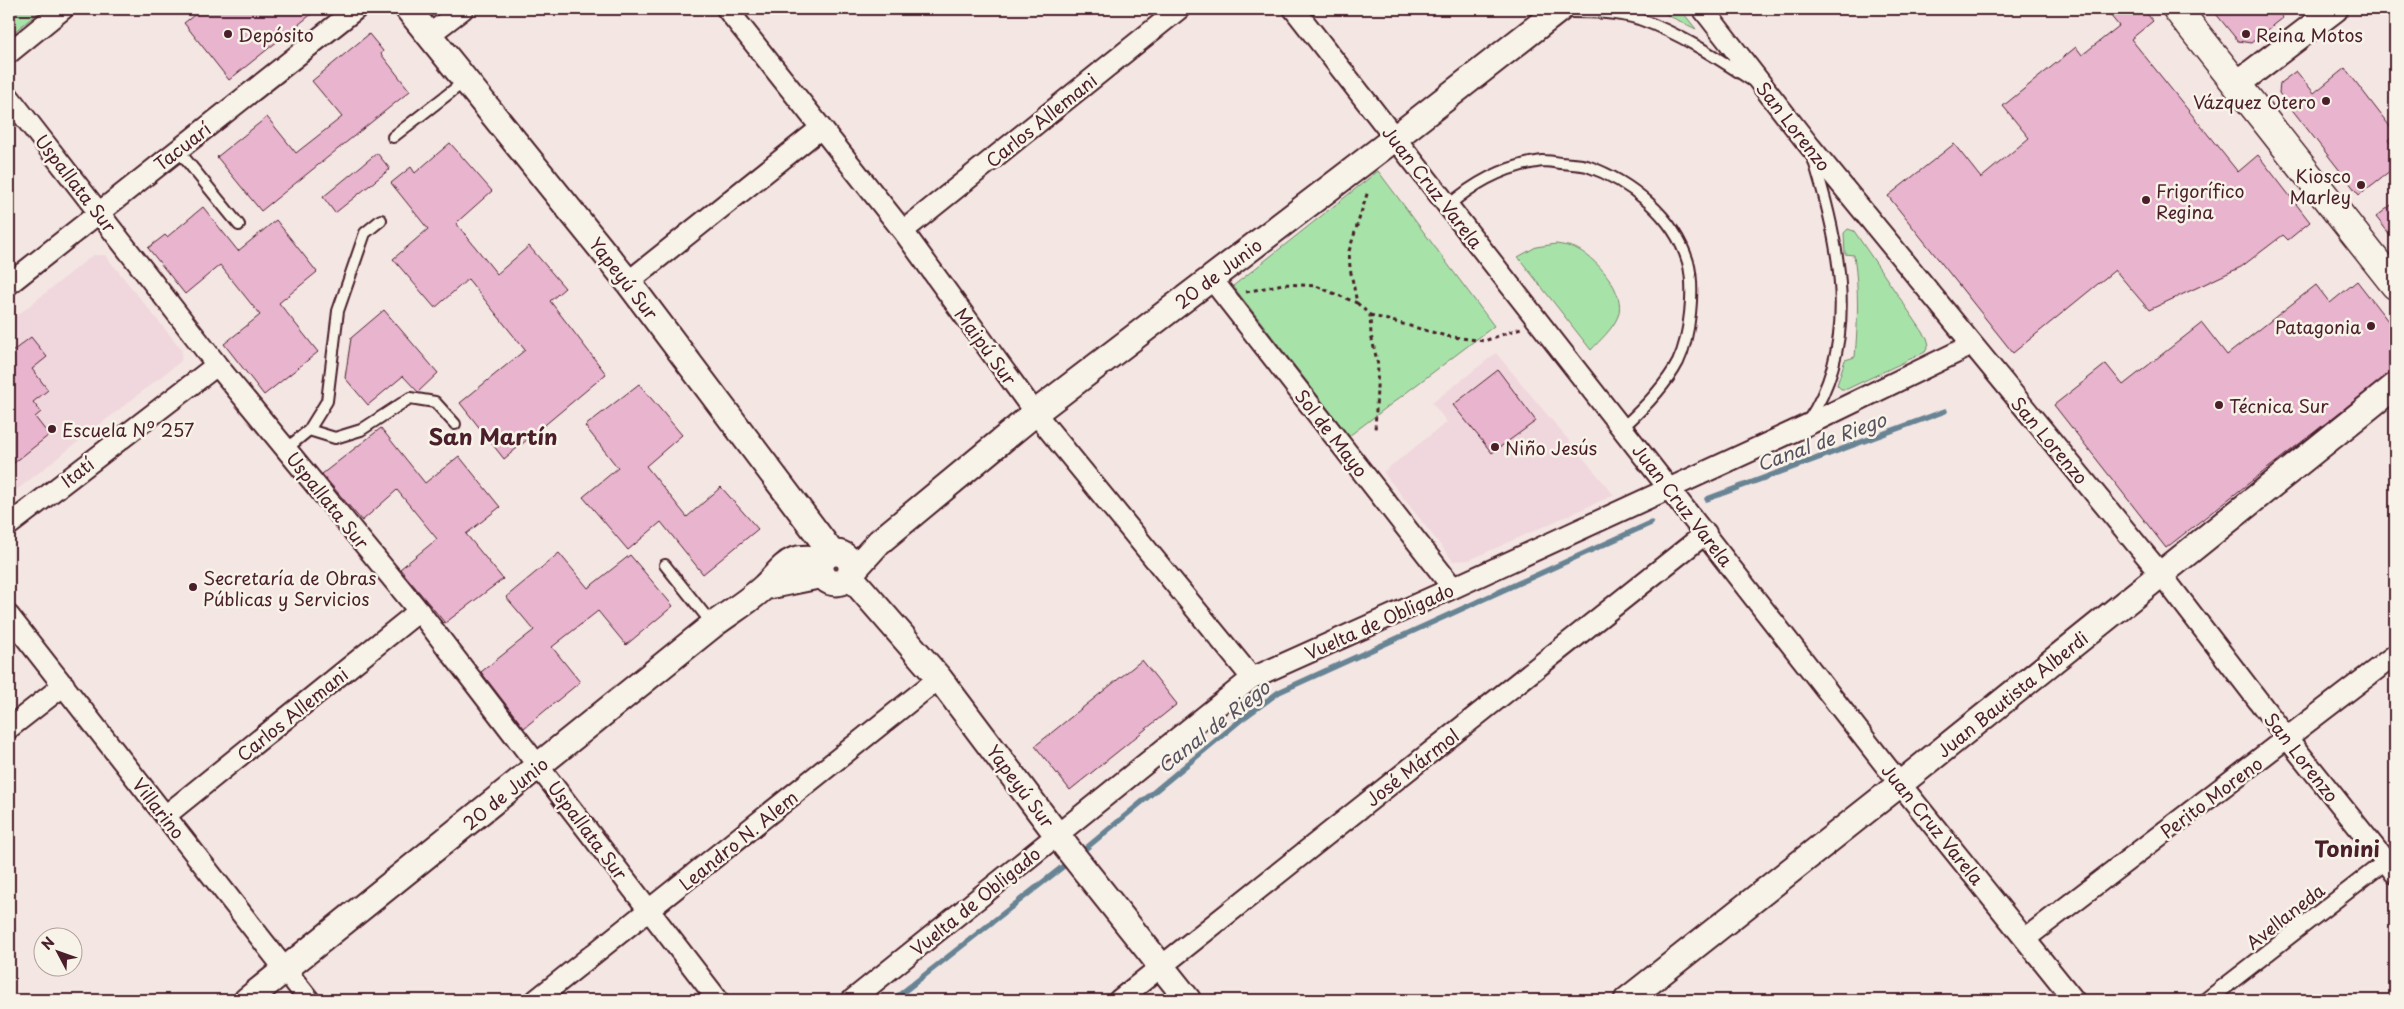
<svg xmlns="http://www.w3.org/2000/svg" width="2404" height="1009" font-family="'Playpen Sans',sans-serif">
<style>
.built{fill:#f0d7dd}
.green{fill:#a7e3a9;stroke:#78816a}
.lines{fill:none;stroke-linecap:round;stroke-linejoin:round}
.stream{stroke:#678494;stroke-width:5.5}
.building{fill:#e8b4ce;stroke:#4a1f2b}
.service-casing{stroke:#4a1f2b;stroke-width:14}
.pedestrian-casing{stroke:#4a1f2b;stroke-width:19}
.minor-casing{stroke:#4a1f2b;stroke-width:24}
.tertiary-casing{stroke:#4a1f2b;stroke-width:29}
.secondary-casing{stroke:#4a1f2b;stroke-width:31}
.path{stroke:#4a1f2b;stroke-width:3;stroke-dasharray:4 4;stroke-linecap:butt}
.service{stroke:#f7f3e8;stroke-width:10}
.pedestrian{stroke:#f7f3e8;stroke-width:15}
.minor{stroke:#f7f3e8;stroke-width:20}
.tertiary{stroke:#f7f3e8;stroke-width:25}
.secondary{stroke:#f7f3e8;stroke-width:28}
.poi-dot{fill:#4a1f2b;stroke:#f7f3e8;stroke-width:2}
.labels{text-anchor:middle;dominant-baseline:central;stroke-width:5;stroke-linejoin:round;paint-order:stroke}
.poi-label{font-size:18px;fill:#4a1f2b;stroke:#f7f3e8;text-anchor:start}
.street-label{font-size:18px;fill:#4a1f2b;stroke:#f7f3e8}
.water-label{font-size:19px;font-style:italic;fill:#595160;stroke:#f7f3e8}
.district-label{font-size:22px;font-weight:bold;fill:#4a1f2b;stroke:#f7f3e8}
</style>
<rect width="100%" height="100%" fill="#f4e6e3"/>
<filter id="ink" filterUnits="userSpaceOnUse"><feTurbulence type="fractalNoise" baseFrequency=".02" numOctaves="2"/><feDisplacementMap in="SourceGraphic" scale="10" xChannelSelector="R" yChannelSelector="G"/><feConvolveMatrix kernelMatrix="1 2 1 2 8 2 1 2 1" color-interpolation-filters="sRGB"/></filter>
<g filter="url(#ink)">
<path class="built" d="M93 255H105L182 350 181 361 9 496V322Z
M1496 353 1614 495 1469 560 1453 561 1383 472 1447 422 1432 403Z"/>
<path class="green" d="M9 9H43L9 36Z
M1645 9H1680L1696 29 1661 12Z
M1378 171 1494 326 1349 436 1233 286Z
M1848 229 1854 231 1927 338 1929 345 1925 352 1847 389H1841L1837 385 1845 360 1855 357C1858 323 1859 289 1854 255L1845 254 1844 233Z
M1556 244C1562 245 1570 246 1575 248 1595 257 1627 292 1618 316 1613 329 1600 340 1591 350L1518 257 1536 247Z"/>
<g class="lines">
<path class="stream" d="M1707 499 1945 411
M1079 854 1242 719 1279 692 1651 523
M893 1000 1070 861"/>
</g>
<path class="building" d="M202 9H318L229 80 184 23Z
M2105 9H2143L2153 21 2131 39 2238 172 2258 155 2310 222 2288 240 2283 235 2241 267 2149 310 2115 270 2013 353 1888 196 1954 144 1981 178 2029 138 2003 106 2076 47 2082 55 2119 26Z
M2212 9H2276L2283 18 2251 43 2238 41Z
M369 34 383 51 381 54 410 91 261 211 217 157 267 117 296 153 342 117 312 81Z
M2345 68 2395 133 2388 140 2395 149V167L2359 195 2279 93 2280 83 2296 71 2314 93Z
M450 143 492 191 456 223 497 274 529 246 565 288 550 301 606 374 504 459 460 403 525 350 468 279 435 308 393 259 428 229 391 183 411 167 415 173Z
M377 153 390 169 335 213 323 197Z
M2395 202V241L2376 217Z
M203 207 238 251 276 220 317 272 279 303 318 352 264 395 224 344 260 315 220 265 185 294 148 248 165 235 167 237Z
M2357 281 2395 330V369L2166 548 2054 405 2106 364 2123 385 2202 323 2227 355 2316 285 2330 303Z
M384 310 438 373 418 392 403 376 368 405 345 378 351 338Z
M31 337 47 357 32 369 48 390 33 402 41 412 35 417 49 435 9 467V354Z
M1498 370 1536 421 1492 453 1453 405Z
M639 384 682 435 646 466 687 517 721 487 758 529 703 574 661 522 628 550 583 497 618 468 585 426Z
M381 428 425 483 459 456 500 507 466 534 503 579 445 623 400 569 437 539 397 490 362 521 322 474Z
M559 553 588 588 630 555 673 606 626 645 598 611 552 647 580 682 524 728 481 672 534 630 506 597Z
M1142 660 1177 704 1070 790 1035 746Z"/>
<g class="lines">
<defs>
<path id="service" d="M1559 12C1585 12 1614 11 1639 19 1679 33 1716 57 1751 80
M393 137 465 81
M178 150 239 225
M1448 206C1475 182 1505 166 1542 161 1548 161 1555 162 1560 163 1569 164 1579 164 1587 166 1630 181 1674 216 1688 262 1695 288 1690 337 1678 362 1665 387 1643 409 1622 428
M1808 421C1861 342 1840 243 1813 158
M309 430 335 438 361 430 410 398 435 402 455 424
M286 449 309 430 327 401 338 311 365 233 381 220
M665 565 713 625"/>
<path id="pedestrian" d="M2207 1000 2386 861"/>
<path id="minor" d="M727 9 903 231 1035 413 1252 678
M1294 9 1900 784 2074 1000
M1703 9 1808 144 2161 574 2287 738 2395 873
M429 35 463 9
M9 53 63 9
M9 97 217 365 419 611 718 1000
M903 231 1179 9
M1211 278 1453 588
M628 282 821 128
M9 284 356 9
M9 525 217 365
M9 616 309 1000
M9 728 64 685
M165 816 419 611
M2026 938 2395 655
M536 1000 939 678
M852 1000 1252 678 1453 588 1805 426 1972 345
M1119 1000 1706 533"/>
<path id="tertiary" d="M408 9 628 282 832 553
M2237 84 2335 9
M821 568a15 15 0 1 1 30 0a15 15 0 1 1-30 0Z
M851 573 879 542 1035 413 1395 138 1560 9
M850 576 939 678 1067 848 1188 1000
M764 587 823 575
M247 1000 713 625C729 613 749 601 764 587 786 566 788 553 823 560
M1627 1000 1900 784 2395 386"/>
<path id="secondary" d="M2177 9 2395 285"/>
</defs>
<use href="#service" class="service-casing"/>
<use href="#pedestrian" class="pedestrian-casing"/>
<use href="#minor" class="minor-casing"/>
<use href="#tertiary" class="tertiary-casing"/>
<use href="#secondary" class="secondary-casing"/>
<path class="path" d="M1246 292 1283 284 1316 286 1357 303 1350 268 1349 251 1368 191
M1357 303 1370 315 1371 335 1378 365 1375 432
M1370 315 1446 336 1484 341 1521 328"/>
<use href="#service" class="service"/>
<use href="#pedestrian" class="pedestrian"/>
<use href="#minor" class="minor"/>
<use href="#tertiary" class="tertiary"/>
<use href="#secondary" class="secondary"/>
</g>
</g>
<g class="poi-dot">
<circle cx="228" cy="34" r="5"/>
<circle cx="2246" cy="34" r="5"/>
<circle cx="2326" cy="101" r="5"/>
<circle cx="2361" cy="185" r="5"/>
<circle cx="2146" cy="200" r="5"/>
<circle cx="2371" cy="326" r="5"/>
<circle cx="2219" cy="405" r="5"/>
<circle cx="52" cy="429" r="5"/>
<circle cx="1495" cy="447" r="5"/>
<circle cx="193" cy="587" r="5"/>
</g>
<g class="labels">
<g class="poi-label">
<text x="238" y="34">Depósito</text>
<text x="2256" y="34">Reina Motos</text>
<text x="2316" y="101" text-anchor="end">Vázquez Otero</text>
<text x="2351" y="175" text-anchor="end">Kiosco<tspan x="2351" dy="21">Marley</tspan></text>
<text x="2156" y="190">Frigorífico<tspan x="2156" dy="21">Regina</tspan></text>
<text x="2361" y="326" text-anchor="end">Patagonia</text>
<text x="2229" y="405">Técnica Sur</text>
<text x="62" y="429">Escuela Nº 257</text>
<text x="1505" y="447">Niño Jesús</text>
<text x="203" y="577">Secretaría de Obras<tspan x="203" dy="21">Públicas y Servicios</tspan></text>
</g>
<g class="street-label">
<text transform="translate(1041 120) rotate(-39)">Carlos Allemani</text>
<text transform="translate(1794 126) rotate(52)">San Lorenzo</text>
<text transform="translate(182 146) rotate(-38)">Tacuarí</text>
<text transform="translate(76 183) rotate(52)">Uspallata Sur</text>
<text transform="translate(1433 187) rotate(52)">Juan Cruz Varela</text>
<text transform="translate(1218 273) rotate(-37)">20 de Junio</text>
<text transform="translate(624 278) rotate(52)">Yapeyú Sur</text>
<text transform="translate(986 346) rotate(54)">Maipú Sur</text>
<text transform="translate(1332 433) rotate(52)">Sol de Mayo</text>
<text transform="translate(2050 440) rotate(50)">San Lorenzo</text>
<text transform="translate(77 472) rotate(-38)">Itatí</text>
<text transform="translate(328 500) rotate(51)">Uspallata Sur</text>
<text transform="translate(1683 505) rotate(52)">Juan Cruz Varela</text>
<text transform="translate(1379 621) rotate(-24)">Vuelta de Obligado</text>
<text transform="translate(2012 694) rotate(-39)">Juan Bautista Alberdi</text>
<text transform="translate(292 714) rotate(-39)">Carlos Allemani</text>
<text transform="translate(2302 757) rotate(52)">San Lorenzo</text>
<text transform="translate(1412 767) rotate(-38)">José Mármol</text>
<text transform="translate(1021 786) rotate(53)">Yapeyú Sur</text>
<text transform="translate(505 793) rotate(-39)">20 de Junio</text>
<text transform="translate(2211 797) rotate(-37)">Perito Moreno</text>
<text transform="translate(159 808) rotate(52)">Villarino</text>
<text transform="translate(1933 824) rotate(51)">Juan Cruz Varela</text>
<text transform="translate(588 830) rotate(53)">Uspallata Sur</text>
<text transform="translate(738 840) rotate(-39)">Leandro N. Alem</text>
<text transform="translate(975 901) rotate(-39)">Vuelta de Obligado</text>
<text transform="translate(2285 916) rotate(-38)">Avellaneda</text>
</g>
<g class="water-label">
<text transform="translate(1821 441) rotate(-20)">Canal de Riego</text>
<text transform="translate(1213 726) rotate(-38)">Canal de Riego</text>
</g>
<g class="district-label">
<text x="493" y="435">San Martín</text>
<text x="2347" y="847">Tonini</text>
</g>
</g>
<rect width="2404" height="1009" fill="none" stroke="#f7f3e8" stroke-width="30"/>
<rect x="15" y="15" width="2374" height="979" fill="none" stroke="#4a1f2b" stroke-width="2" filter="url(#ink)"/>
<g transform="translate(58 952) rotate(311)"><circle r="24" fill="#f7f3e8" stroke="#b29e9c"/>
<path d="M0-4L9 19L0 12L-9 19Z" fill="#4a1f2b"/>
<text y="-8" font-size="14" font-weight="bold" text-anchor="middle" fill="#4a1f2b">N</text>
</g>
</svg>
